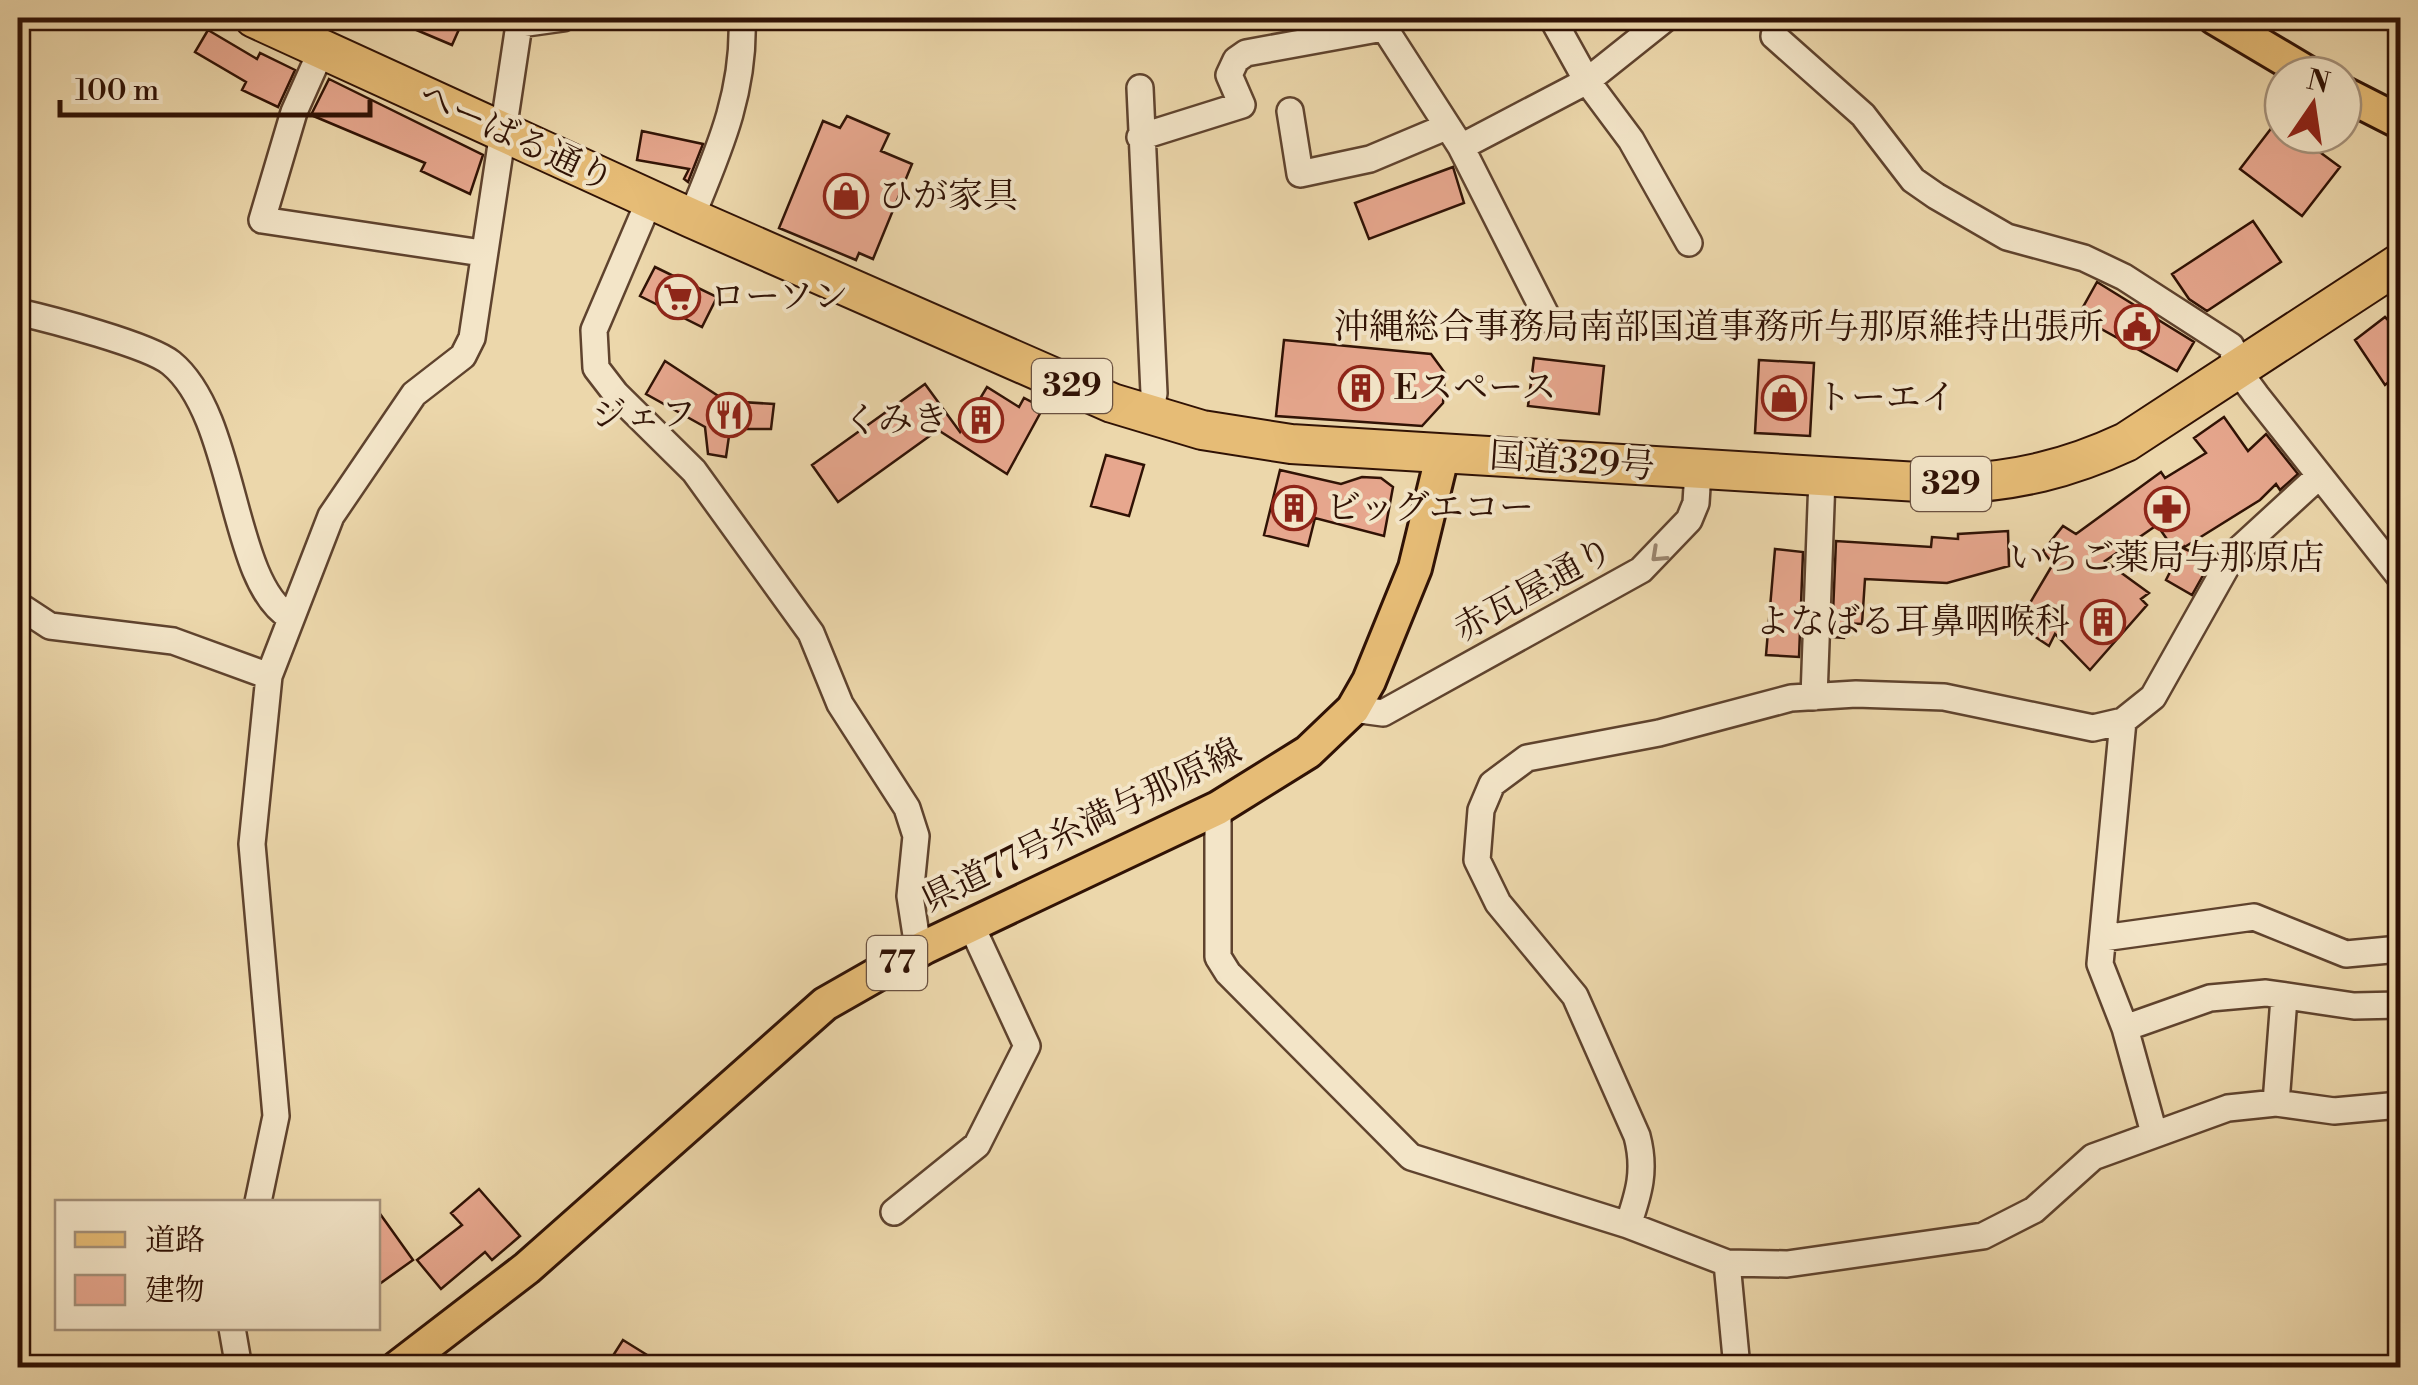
<svg xmlns="http://www.w3.org/2000/svg" width="2418" height="1385" font-family="'Libre Bodoni','Noto Serif JP',serif">
<style>
.building{fill:#e7a78e;stroke:#301205;stroke-width:2.5}
.lines{fill:none;stroke-linecap:round;stroke-linejoin:round}
.minor-casing{stroke:#5f432e;stroke-width:30}
.major-casing{stroke:#301205;stroke-width:38}
.highway-casing{stroke:#301205;stroke-width:42}
.path{stroke:#301205;stroke-width:4;stroke-dasharray:8 5;stroke-linecap:butt}
.minor{stroke:#f3e5c8;stroke-width:25}
.major{stroke:#e6bc76;stroke-width:32}
.highway{stroke:#e6bc76;stroke-width:38}
.oneway{stroke:#9b8670}
.labels{text-anchor:middle;dominant-baseline:central;stroke-width:8;stroke-linejoin:round;paint-order:stroke}
.shield{fill:#f3e5c8;stroke:#6a5140;stroke-width:2.5}
.shield-label{font-size:32px;font-weight:bold;fill:#301205}
.street-label{font-size:35px;fill:#301205;stroke:#f3e5c8}
.poi-label{font-size:35px;fill:#301205;stroke:#f3e5c8;text-anchor:start}
</style>
<rect width="100%" height="100%" fill="#ecd7ab"/>
<filter id="stains"><feTurbulence type="fractalNoise" baseFrequency=".002" numOctaves="4"/><feColorMatrix values="0 0 0 0 .2 0 0 0 0 .09 0 0 0 0 .02 0 0 0 .5 -.17"/></filter>
<radialGradient id="worn" r=".72"><stop offset=".6" stop-color="#630" stop-opacity="0"/><stop offset="1" stop-color="#630" stop-opacity=".3"/></radialGradient>
<path class="building" d="M388 18H464L452 45Z
M208 30 257 59 260 53 295 70 278 107 242 90 246 82 195 52Z
M329 79 483 155 470 194 421 171 425 163 311 115Z
M2283 113V135H2329L2317 150 2340 167 2302 216 2240 169Z
M847 116 889 134 881 151 912 164 873 259 859 253 856 260 779 228 823 121 840 128Z
M642 131 703 144 688 182 684 179 689 169 637 160Z
M1453 167 1464 203 1369 239 1355 203Z
M2253 221 2281 262 2207 311 2189 299 2172 274Z
M655 267 717 297 702 327 640 296Z
M2097 282 2194 342 2177 371 2078 316Z
M2400 312V373L2385 385 2355 340 2385 317 2389 321Z
M1284 340 1431 354 1445 373 1443 403 1422 426 1276 416Z
M1534 358 1604 366 1599 414 1528 406Z
M1759 360 1814 363 1810 436 1755 433Z
M665 361 726 401 774 404 771 429H730L726 457 708 454 705 427 646 394Z
M925 384 960 432 987 387 1019 407 1024 398 1043 408 1007 474 938 430 838 502 812 465Z
M2224 417 2248 451 2266 434 2298 474 2280 490 2276 484 2260 500 2183 548 2211 561 2192 595 2166 580 2182 548 2176 552 2157 525 2105 561 2149 593 2141 599 2147 605 2090 670 2055 634 2049 646 2017 625 2053 564 2043 551 2063 526 2076 534 2161 472 2165 478 2206 453 2194 438Z
M1106 455 1144 465 1129 516 1091 506Z
M1280 470 1341 484 1362 477 1381 478 1393 487 1384 536 1315 518 1308 546 1264 535Z
M2008 531 2009 566 1947 583 1865 579 1862 624 1845 623 1844 638 1832 637 1836 541 1931 547 1932 537 1958 539V534Z
M1775 549 1803 552 1799 657 1766 655Z
M479 1189 520 1236 492 1260 485 1252 441 1289 417 1260 462 1225 451 1213Z
M378 1211 413 1260 378 1285Z
M623 1340 668 1368H618L609 1362Z"/>
<g class="lines">
<defs>
<path id="minor" d="M511 18 520 24 563 18
M1378 18 1461 147 1548 319
M1552 18 1587 81 1666 18
M1774 36 1863 115 1913 180 1936 196 2007 237 2084 258 2124 277 2231 346 2239 372 2256 395 2400 577
M322 49 294 112 262 220 482 253
M1140 88 1154 393 1150 416
M1290 111 1300 174 1370 159 1446 127
M1140 137 1242 105 1229 75 1236 60 1246 53 1383 28
M1461 147 1587 81 1631 140 1689 243
M650 199 594 330 596 368 616 394 694 471 811 633 840 704 907 808 916 836 910 896 916 935 925 947
M691 218C719 150 745 92 742 18
M18 312C49 319 149 345 171 363 237 417 230 582 290 617
M18 605 50 626 173 641 269 676
M1814 697 1822 478
M1353 709 1383 713 1641 570 1689 520 1696 503 1698 471
M2123 721 2100 964 2125 1028 2154 1133
M1218 808V957L1228 973 1411 1157 1628 1225 1727 1263 1787 1264 1983 1236 2034 1210 2093 1157 2228 1108 2276 1103 2334 1111 2400 1105
M2103 938 2254 917 2346 954 2400 949
M2125 1028 2210 998 2266 993 2354 1006 2400 1005
M2276 1103 2284 998
M258 1202 276 1116 252 844 269 676 331 516 414 394 463 356 472 338 520 18
M894 1212 977 1145 1027 1046 971 925
M1628 1225C1639 1193 1646 1170 1637 1136L1575 996 1498 903 1477 860 1481 810 1492 784 1527 758 1659 733 1791 698 1856 694 1944 697 2093 728 2123 721 2153 697 2233 555 2319 476
M1727 1263 1737 1368
M232 1328 239 1368"/>
<path id="major" d="M2215 18 2311 75
M2343 93 2400 122
M397 1368 527 1268 825 1004 925 947 1218 808 1308 752 1353 709 1369 681 1415 568 1443 453"/>
<path id="highway" d="M254 18 691 218 1112 403 1202 430 1291 444 1952 484C2016 481 2068 469 2126 442L2400 263"/>
</defs>
<use href="#minor" class="minor-casing"/>
<use href="#major" class="major-casing"/>
<use href="#highway" class="highway-casing"/>
<path class="path" d="M18 642 28 637"/>
<use href="#minor" class="minor"/>
<use href="#major" class="major"/>
<use href="#highway" class="highway"/>
</g>
<defs><path id="oneway-chevron" d="M-2-3.5L2.5 0L-2 3.5" fill="none" stroke-width="1.6" stroke-linecap="round" stroke-linejoin="round" transform="scale(2.5)"/></defs>
<use class="oneway" href="#oneway-chevron" transform="translate(1658 555) rotate(137)"/>
<defs>
<symbol id="shop-ring" viewBox="-11 -11 22 22"><circle r="9.5" fill="#f3e5c8" stroke="#8f2418" stroke-width="1.5"/><path d="M-5-2.5h2.3a2.7 3.5 0 0 1 5.4 0H5L5.5 6h-11ZM-1.5-2.5h3a1.5 2.3 0 0 0-3 0Z" fill="#8f2418"/></symbol>
<symbol id="supermarket-ring" viewBox="-11 -11 22 22"><circle r="9.5" fill="#f3e5c8" stroke="#8f2418" stroke-width="1.5"/><path d="M-6-5.5h2.5l.6 2H6L4.5 2H-2.5L-4.4-4H-6ZM-1.5 3.2a1.3 1.3 0 1 0 .1 0ZM3 3.2a1.3 1.3 0 1 0 .1 0Z" fill="#8f2418"/></symbol>
<symbol id="civic-ring" viewBox="-11 -11 22 22"><circle r="9.5" fill="#f3e5c8" stroke="#8f2418" stroke-width="1.5"/><path d="M-.6-6.5H3V-4.5H.6V-3L4-1V1h2V6H-6V1h2V-1L-.6-3ZM-1.2 2.5V6h2.4V2.5Z" fill="#8f2418"/></symbol>
<symbol id="building-ring" viewBox="-11 -11 22 22"><circle r="9.5" fill="#f3e5c8" stroke="#8f2418" stroke-width="1.5"/><path d="M-4-6H4V6H1V3H-1V6H-4ZM-2.5-4.3h1.7v1.8h-1.7ZM.8-4.3h1.7v1.8H.8ZM-2.5-1h1.7V.8h-1.7ZM.8-1h1.7V.8H.8Z" fill="#8f2418"/></symbol>
<symbol id="restaurant-ring" viewBox="-11 -11 22 22"><circle r="9.5" fill="#f3e5c8" stroke="#8f2418" stroke-width="1.5"/><path d="M-5-6h1v4h1v-4h1v4h1v-4h1v5L-1.5 .5V6h-2V.5L-5-1ZM5-6V6H3V1.5H1.5Q1.5-4 5-6Z" fill="#8f2418"/></symbol>
<symbol id="pharmacy-ring" viewBox="-11 -11 22 22"><circle r="9.5" fill="#f3e5c8" stroke="#8f2418" stroke-width="1.5"/><path d="M-2-6h4v4h4v4h-4v4h-4v-4h-4v-4h4Z" fill="#8f2418"/></symbol>
</defs>
<g fill-rule="evenodd">
<use href="#shop-ring" x="821" y="171" width="50" height="50"/>
<use href="#supermarket-ring" x="653" y="272" width="50" height="50"/>
<use href="#civic-ring" x="2112" y="302" width="50" height="50"/>
<use href="#building-ring" x="1336" y="363" width="50" height="50"/>
<use href="#shop-ring" x="1759" y="373" width="50" height="50"/>
<use href="#restaurant-ring" x="704" y="390" width="50" height="50"/>
<use href="#building-ring" x="956" y="395" width="50" height="50"/>
<use href="#building-ring" x="1269" y="483" width="50" height="50"/>
<use href="#pharmacy-ring" x="2142" y="484" width="50" height="50"/>
<use href="#building-ring" x="2078" y="597" width="50" height="50"/>
</g>
<g class="labels">
<g class="shield">
<rect x="1032" y="359" width="80" height="54" rx="8"/>
<rect x="1911" y="457" width="80" height="54" rx="8"/>
<rect x="867" y="936" width="60" height="54" rx="8"/>
</g>
<g class="shield-label">
<text x="1072" y="386">329</text>
<text x="1951" y="484">329</text>
<text x="897" y="963">77</text>
</g>
<g class="street-label">
<text transform="translate(516 138) rotate(25)">へーばる通り</text>
<text transform="translate(1572 462) rotate(4)">国道329号</text>
<text transform="translate(1534 590) rotate(-29)">赤瓦屋通り</text>
<text transform="translate(1082 826) rotate(-26)">県道77号糸満与那原線</text>
</g>
<g class="poi-label">
<text x="878" y="196">ひが家具</text>
<text x="710" y="297">ローソン</text>
<text x="2104" y="327" text-anchor="end">沖縄総合事務局南部国道事務所与那原維持出張所</text>
<text x="1394" y="388">Eスペース</text>
<text x="1816" y="398">トーエイ</text>
<text x="696" y="415" text-anchor="end">ジェフ</text>
<text x="948" y="420" text-anchor="end">くみき</text>
<text x="1326" y="508">ビッグエコー</text>
<text x="2167" y="558" text-anchor="middle">いちご薬局与那原店</text>
<text x="2070" y="622" text-anchor="end">よなばる耳鼻咽喉科</text>
</g>
</g>
<rect width="2418" height="1385" fill="none" stroke="#ecd7ab" stroke-width="60"/>
<rect x="20" y="20" width="2378" height="1345" fill="none" stroke="#301205" stroke-width="5"/>
<rect x="30" y="30" width="2358" height="1325" fill="none" stroke="#301205" stroke-width="2.5"/>
<rect x="55" y="1200" width="325" height="130" fill="#f3e5c8" stroke="#a5917a" stroke-width="2.5"/>
<rect x="75" y="1232" width="50" height="15" fill="#e6bc76" stroke="#a5917a" stroke-width="2.5"/>
<text x="145" y="1250" font-size="30" fill="#301205">道路</text>
<rect x="75" y="1275" width="50" height="30" fill="#e7a78e" stroke="#a5917a" stroke-width="2.5"/>
<text x="145" y="1300" font-size="30" fill="#301205">建物</text>
<g transform="translate(2313 105) rotate(13)"><circle r="48" fill="#f3e5c8" stroke="#a5917a" stroke-width="2.5"/>
<path d="M0-8L18 38L0 25L-18 38Z" fill="#8f2418"/>
<text y="-15" font-size="28" font-weight="bold" text-anchor="middle" fill="#301205">N</text>
</g>
<path d="M60 100v15h310v-15" fill="none" stroke="#301205" stroke-width="5"/>
<text x="75" y="100" font-size="30" fill="#301205" stroke="#f3e5c8" stroke-width="8" paint-order="stroke">100 m</text>
<rect width="100%" height="100%" filter="url(#stains)"/>
<rect width="100%" height="100%" fill="url(#worn)"/>
</svg>
